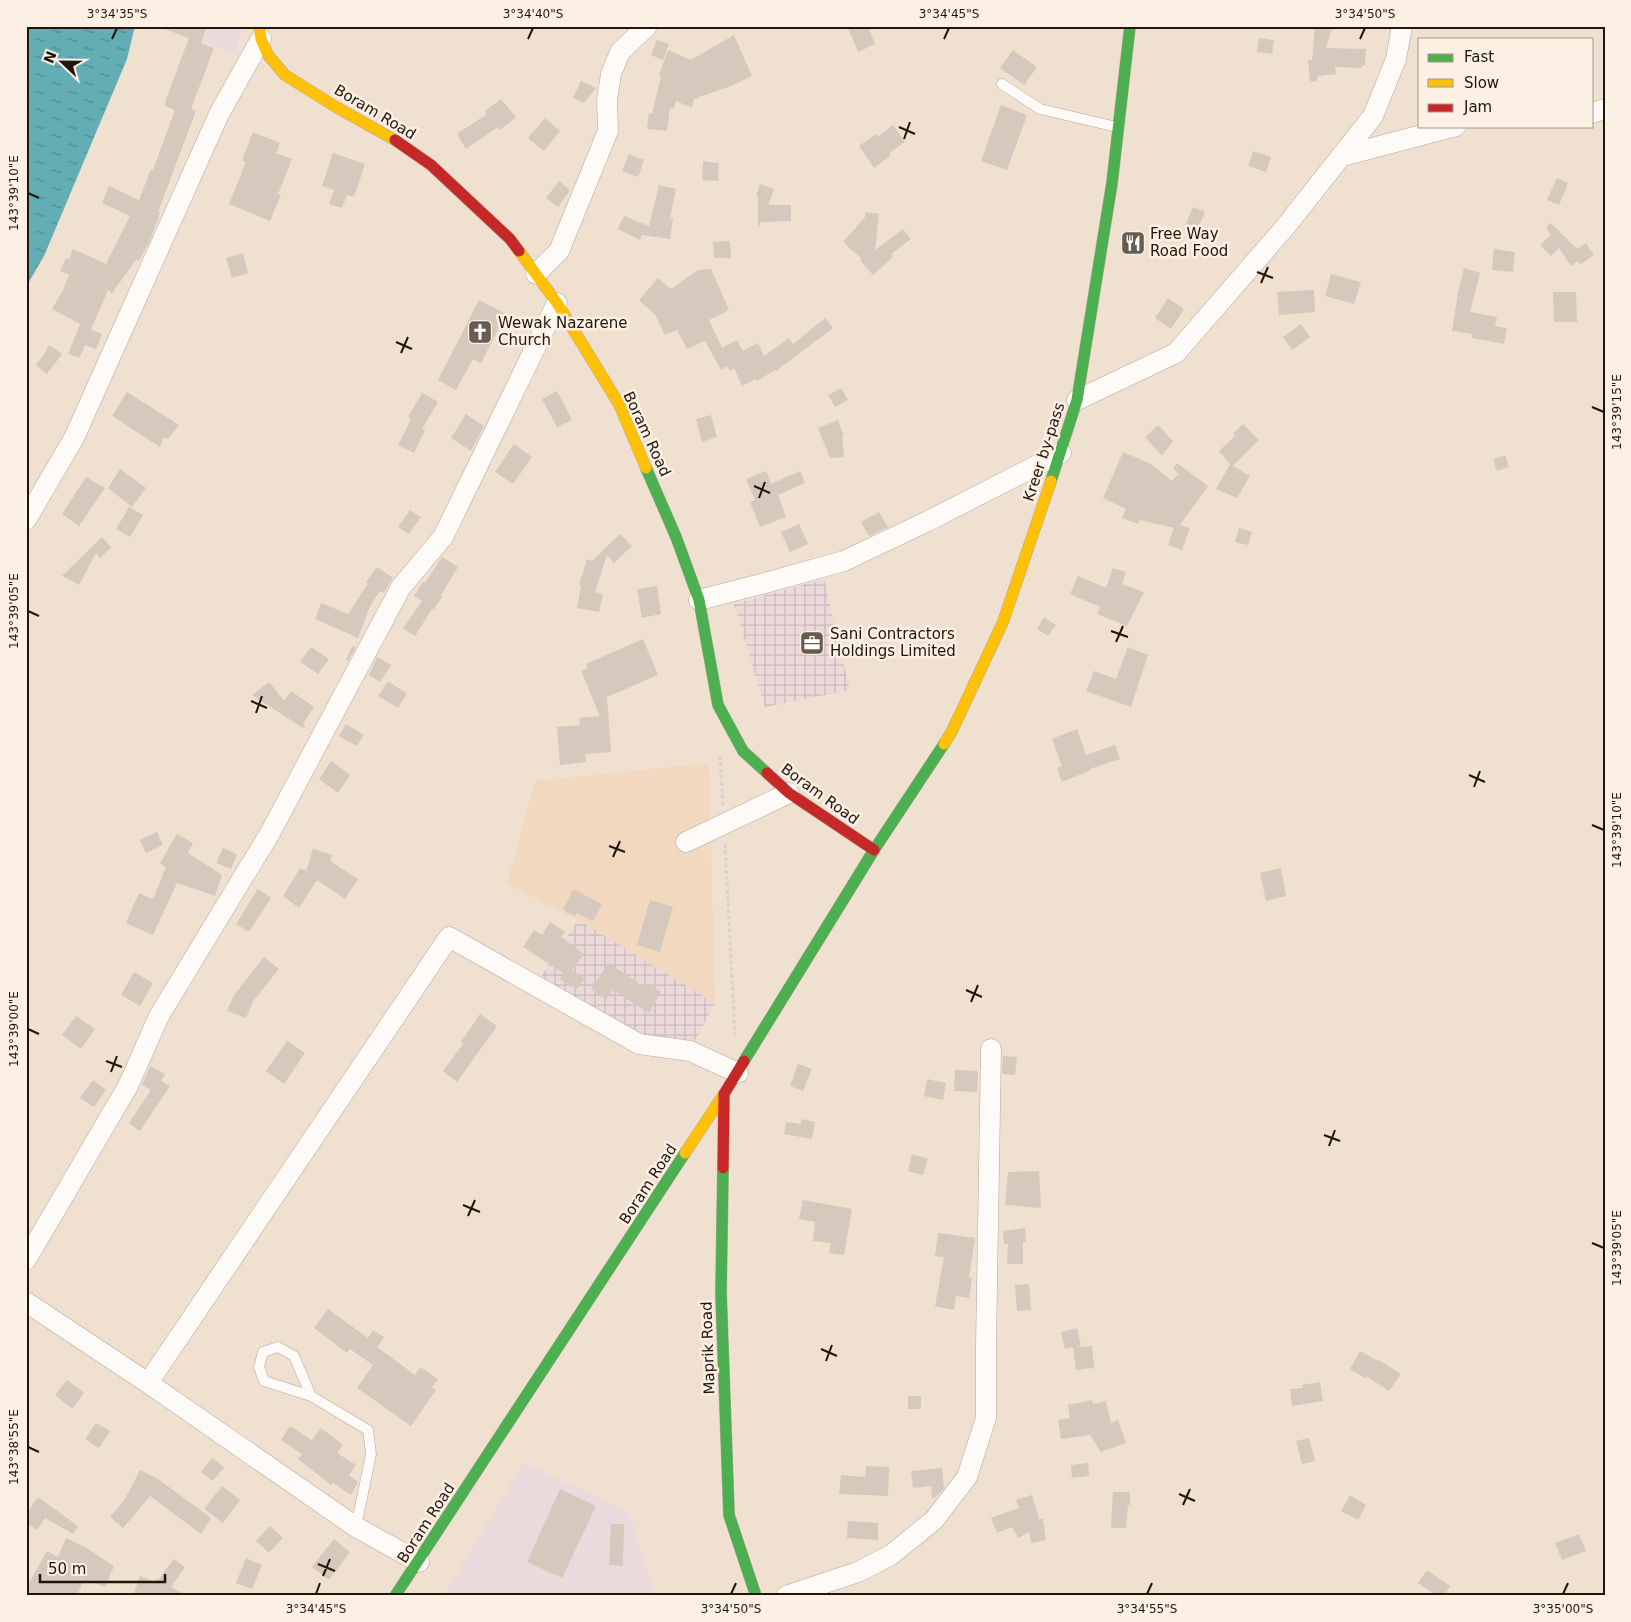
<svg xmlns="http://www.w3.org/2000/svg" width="1631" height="1622" font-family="'DejaVu Sans',sans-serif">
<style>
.commercial{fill:#ebdadc}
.industrial{fill:url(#industrial-grid)}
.built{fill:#f2d8be}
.water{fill:url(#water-ripples)}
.building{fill:#d4c9bc}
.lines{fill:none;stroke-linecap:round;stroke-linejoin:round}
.lane-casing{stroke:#b4a89c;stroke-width:11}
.street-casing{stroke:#b4a89c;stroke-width:21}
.fast-casing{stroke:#b4a89c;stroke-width:12}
.slow-casing{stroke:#b4a89c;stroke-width:12}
.jam-casing{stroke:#b4a89c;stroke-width:12}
.path{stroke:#d8d3cf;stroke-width:3;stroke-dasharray:4 2.5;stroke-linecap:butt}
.lane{stroke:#fdfaf8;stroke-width:10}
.street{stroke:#fdfaf8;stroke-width:20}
.fast{stroke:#4caf50;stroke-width:11}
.slow{stroke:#ffc107;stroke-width:11}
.jam{stroke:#c62828;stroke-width:11}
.ticks{fill:none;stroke:#1f150b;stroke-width:2}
.labels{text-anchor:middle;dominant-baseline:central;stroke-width:5;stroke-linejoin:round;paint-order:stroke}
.street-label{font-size:15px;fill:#1f150b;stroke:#fcf0e5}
.poi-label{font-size:15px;fill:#1f150b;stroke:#fcf0e5;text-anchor:start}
.neatline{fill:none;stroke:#1f150b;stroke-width:2}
.ticks-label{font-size:12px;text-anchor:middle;fill:#1f150b}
</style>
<defs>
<pattern id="industrial-grid" width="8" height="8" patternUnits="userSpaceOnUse" patternTransform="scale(1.25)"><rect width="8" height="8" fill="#ecd9da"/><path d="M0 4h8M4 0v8" fill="none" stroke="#cab9ba"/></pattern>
<pattern id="water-ripples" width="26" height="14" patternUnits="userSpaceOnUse" patternTransform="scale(1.25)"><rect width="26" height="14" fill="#63adb5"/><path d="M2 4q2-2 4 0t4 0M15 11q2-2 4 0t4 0" fill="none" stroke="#518c91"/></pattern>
</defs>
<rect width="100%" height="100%" fill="#efe0d0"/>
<path class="commercial" d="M209 26H243L235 54 203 41Z
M524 1462 630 1514 654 1596H443Z"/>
<path class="industrial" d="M824 579 850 690 765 707 734 604Z
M578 920 715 1003 693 1044 640 1037 540 978Z"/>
<path class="built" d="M709 763 715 1003 578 920 507 884 535 781Z"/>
<path class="water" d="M26 26H135L127 59 44 256 26 287Z"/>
<path class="building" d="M162 26H207L201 43 214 48 191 109 196 111 158 212 160 213 150 240 139 261 136 260 112 293 108 290 91 330 102 334 96 349 85 345 79 358 68 354 80 324 52 309 63 290 69 275 60 271 66 258 69 259 73 249 106 264 130 216 102 203 109 186 139 200 151 169 153 170 175 110 165 106 166 99 189 38 162 28Z
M847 26H868L875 44 858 52Z
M1315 26H1333L1326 48 1366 49 1365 65H1362V68L1335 67 1336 74 1318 76 1316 82 1310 81 1308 60H1312Z
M734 35 752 76 731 86 699 97 698 99 694 98 692 108 676 101 674 109 670 108 667 131 647 129 649 113 652 114 661 76 659 75 668 50 691 60Z
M1259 38 1274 40 1272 54 1257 52Z
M657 40 669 44 663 60 651 55Z
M1013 50 1037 67 1024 85 1000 68Z
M581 81 596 88 584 103 573 98Z
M501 99 516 117 500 130 498 127 466 149 457 134 487 114 485 111Z
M1001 105 1027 115 1007 170 981 161Z
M545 118 560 131 544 151 528 138Z
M893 125 905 142 889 153 891 155 874 168 859 146 876 134 878 137Z
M253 132 280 143 276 153 292 159 278 194 281 195 270 221 229 204 246 162 242 160Z
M1253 151 1271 157 1266 172 1248 166Z
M333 153 365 164 354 197 347 195 342 208 329 204 334 190 322 186Z
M629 154 644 160 638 177 622 171Z
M703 161 719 163 718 181 702 180Z
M1557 178 1568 183 1559 205 1547 200Z
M559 181 570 190 558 207 546 198Z
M760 184 774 189 768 205H791V221L761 222 758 228V197L756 196Z
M659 185 676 189 670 219H673L670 239 642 235 640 240 618 229 624 216 649 226Z
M1193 207 1205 212 1196 233 1184 228Z
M865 212 879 214 875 250 903 229 911 239 891 254 893 257 873 275 860 260 862 259 843 242 865 217Z
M1551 223 1577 249 1586 243 1594 255 1580 265 1578 261 1571 266 1559 248 1551 256 1540 245 1551 235 1546 227Z
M730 241 731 258H714L713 242Z
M1494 249 1515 252 1513 272 1492 270Z
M243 253 248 273 232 278 226 258Z
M1464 268 1480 273 1470 312 1497 317 1495 326 1507 328 1504 344 1472 338V334L1452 331 1458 293Z
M711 269 729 310 709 320 722 348 737 340 743 351 758 343 764 356 789 338 793 344 825 318 833 328 776 371 775 370 757 381 756 379 742 386 734 368 730 371 727 366 721 370 705 341 687 349 677 330 665 335 655 315 639 300 658 278 671 289 698 270Z
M1331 274 1361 282 1354 304 1325 296Z
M1314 290 1315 312 1279 315 1277 292Z
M1553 292H1576L1577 322H1554Z
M1168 298 1184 309 1171 329 1155 318Z
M479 300 506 314 481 363 473 359 456 390 438 380Z
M1301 324 1310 337 1292 350 1283 337Z
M49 345 62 354 47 374 36 365 45 353Z
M841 388 848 400 835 407 828 395Z
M557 391 572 420 557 427 542 399Z
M127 392 179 425 168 439 164 437 160 447 112 416Z
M422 393 438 402 422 429 425 430 414 453 398 445 411 419 408 417Z
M466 414 484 426 471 451 451 438Z
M711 415 717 437 702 442 696 419Z
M838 420 844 436 842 437 844 457 830 458 818 428Z
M1243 424 1259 440 1233 466 1250 476 1237 498 1216 489 1230 464 1232 466 1219 451 1235 436 1233 434Z
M1158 425 1173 441 1162 456 1145 437Z
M514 444 532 457 513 484 495 472Z
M1123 452 1151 464 1172 481 1177 475 1180 476 1173 468 1177 463 1208 486 1180 525 1190 528 1182 550 1168 545 1174 528 1140 520 1138 524 1122 518 1126 509 1103 498Z
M1505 455 1509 467 1497 471 1493 459Z
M120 469 146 488 132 507 108 488Z
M766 471 771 484 800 471 805 483 778 495 786 517 760 527 750 502 755 500 746 479Z
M86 477 105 488 79 526 62 514Z
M129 507 143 515 130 537 116 529Z
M410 510 421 517 409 534 398 527Z
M879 512 888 527 869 536 861 522Z
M799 524 808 544 790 552 781 532Z
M1239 528 1252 532 1248 545 1235 542Z
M620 534 632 546 614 563 607 555 595 592 603 594 599 612 577 608 581 585H579L587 559 592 561Z
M102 537 111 547 100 558 96 553 79 585 62 576Z
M442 557 458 567 441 595 443 596 434 609H432L415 636 403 628 422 601 414 596 423 582 425 583Z
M377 567 393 578 383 593 380 591 370 606 358 638 315 619 321 603 348 614 368 583 366 582Z
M1113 568 1126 572 1122 584 1144 592 1127 626 1097 614 1100 607 1070 594 1078 576 1106 588Z
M657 586 661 614 642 618 637 589Z
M1044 617 1056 625 1048 636 1037 629Z
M643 639 658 675 607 697 611 752 585 754 586 762 560 765 557 727 580 725 579 718 600 716 581 671 588 668 586 664Z
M352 646 356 647 348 661 346 660Z
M311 647 329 659 318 674 300 662Z
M1128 647 1148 655 1131 707 1086 691 1094 671 1116 679Z
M377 657 391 665 380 682 369 675Z
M388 681 407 694 398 708 378 696Z
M269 682 284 701 291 691 314 707 303 724 305 726 303 728 252 695Z
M346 724 364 735 357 746 339 736Z
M1077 729 1086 755 1115 745 1120 759 1090 769 1091 770 1062 782 1057 768 1062 766 1052 739Z
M331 761 350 775 338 793 319 779Z
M157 832 163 845 146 853 140 840Z
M177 834 193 843 188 853 222 875 215 896 177 883 153 935 126 923 139 893 153 899 166 867 160 863Z
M223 848 237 854 231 869 216 863Z
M313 849 332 855 330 861 358 879 345 899 317 880 299 908 283 896 300 868 306 871Z
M1281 868 1286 896 1266 901 1260 873Z
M258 889 271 898 249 932 236 924Z
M573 889 602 904 593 921 577 913 575 916 563 910Z
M650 900 673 907 660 952 637 945Z
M550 922 565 932 561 937 584 954 572 970 585 978 577 989 560 979 563 973 523 947 534 930 542 935Z
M264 957 279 969 253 1001 246 1018 227 1011 234 995Z
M609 963 642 986 644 982 661 992 649 1013 613 990 606 1000 591 989Z
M134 972 153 983 140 1006 121 995Z
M480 1014 497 1026 457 1082 443 1071 463 1044 461 1042Z
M76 1016 95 1029 81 1049 62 1035Z
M287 1041 305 1053 284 1084 266 1071Z
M1003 1056 1017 1057 1015 1075 1002 1074Z
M798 1064 812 1069 803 1091 790 1086Z
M150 1066 165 1074 161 1081 170 1086 140 1131 129 1123 151 1090 142 1085Z
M955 1070 978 1071 977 1092 954 1091Z
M927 1079 946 1083 943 1100 924 1096Z
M93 1080 106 1090 94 1107 80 1098Z
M801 1119 815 1122 812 1139 784 1134 786 1122 801 1124Z
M912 1154 928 1159 923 1175 908 1171Z
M1039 1171 1041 1208 1005 1205 1008 1172Z
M803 1200 852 1209 844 1255 829 1253 831 1243 813 1241 815 1222 799 1219Z
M1025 1228 1026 1242H1023V1264H1007L1008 1244H1004L1003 1231Z
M938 1233 975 1238 969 1278H972L969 1298 956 1296 954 1310 935 1306 944 1257 935 1256Z
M1029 1284 1031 1310 1017 1311 1015 1285Z
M328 1309 368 1338 373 1330 384 1337 377 1347 415 1375 420 1367 438 1379 432 1387 436 1390 411 1426 357 1388 373 1365 350 1349 347 1353 314 1328Z
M1077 1328 1081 1345 1076 1347 1092 1346 1094 1368 1076 1370 1073 1347 1065 1349 1061 1332Z
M1360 1351 1378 1361 1379 1360 1401 1374 1389 1391 1366 1376 1365 1378 1350 1369Z
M67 1380 84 1393 72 1409 55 1395Z
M1320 1382 1323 1401 1292 1406 1290 1389 1303 1388 1302 1385Z
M908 1396H921V1409H908Z
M1092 1400 1093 1404 1106 1401 1111 1423 1118 1420 1126 1443 1101 1452 1090 1435 1061 1439 1058 1420 1070 1418 1068 1405Z
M96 1423 110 1431 99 1448 85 1439Z
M290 1426 312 1440 321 1428 343 1445 337 1453 356 1465 349 1475 358 1482 351 1495 333 1483 331 1485 298 1459 302 1454 281 1440Z
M1309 1438 1315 1461 1302 1464 1296 1441Z
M212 1458 224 1467 213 1481 201 1472Z
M1088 1463 1089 1476 1072 1478 1071 1465Z
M866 1466 889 1467 888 1496 839 1494 841 1475 865 1477Z
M942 1468 944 1488 936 1497 932 1498 931 1486 913 1488 911 1471Z
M140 1470 158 1479 211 1518 201 1534 150 1496 123 1528 110 1517 125 1499Z
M222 1486 240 1500 223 1523 204 1509Z
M560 1489 596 1506 562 1578 527 1562Z
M1113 1492H1130V1505H1128L1126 1528H1111Z
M1032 1495 1039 1519H1043L1046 1540 1031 1543 1029 1532 1018 1538 1012 1527 997 1533 991 1518 1019 1508 1016 1500Z
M1350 1495 1366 1505 1358 1520 1341 1511Z
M38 1497 78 1526 73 1534 45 1518 37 1530 26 1523V1514Z
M848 1521 878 1523V1540L847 1538Z
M611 1524H624L623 1566 609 1565Z
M270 1526 283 1538 269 1553 256 1541Z
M1579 1534 1586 1551 1562 1560 1555 1543Z
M66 1538 83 1546 114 1566 105 1587 89 1580 87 1583 83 1581 77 1596H26V1588L47 1551 58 1557Z
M334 1539 350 1552 329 1580 312 1567Z
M246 1558 262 1565 252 1589 236 1583Z
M174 1559 185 1567 171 1587 188 1596H143L134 1593 140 1576 155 1582 156 1579 158 1580Z
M1427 1570 1450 1586 1444 1596H1437L1418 1583Z"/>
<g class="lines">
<defs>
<path id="lane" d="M1002 84 1040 109 1117 127
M311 1396 264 1381 259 1367 263 1352 278 1347 294 1356 311 1396 368 1430 371 1454 356 1527"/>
<path id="street" d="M1592 113 1605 109
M1342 156 1456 126
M536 274 559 251 608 131 607 100 611 74 620 52 647 26
M1077 400 1176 353 1286 226 1373 116 1396 59 1402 26
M26 520 74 438 219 114 261 39
M699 600 765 583 844 561 928 521 1061 453
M686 842 789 793
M26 1260 128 1086 159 1016 270 833 401 587 443 537 557 303
M26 1302 148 1383 356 1527 419 1562
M148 1383 449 937 639 1044 690 1051 738 1073
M786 1596 858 1572 891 1555 934 1520 967 1477 986 1418V1346L991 1049"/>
<path id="fast" d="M646 468 676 537 699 600 718 705 743 751 767 773
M1051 481 1077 400 1112 183 1130 26
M744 1061 874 850 944 744
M723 1168 721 1293 729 1515 756 1596
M395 1596 685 1153"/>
<path id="slow" d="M259 26 261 39 268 55 285 75 336 107 395 140
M519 251 557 303 619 404 646 468
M944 744 952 731 1003 622 1051 481
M685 1153 724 1094"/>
<path id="jam" d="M395 140 431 165 510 239 519 251
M767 773 789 793 874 850
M723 1168 724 1094 744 1061"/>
</defs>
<use href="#lane" class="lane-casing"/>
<use href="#street" class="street-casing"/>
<use href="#fast" class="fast-casing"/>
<use href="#slow" class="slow-casing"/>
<use href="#jam" class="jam-casing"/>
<path class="path" d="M720 756 723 805
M725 844 735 1035"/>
<use href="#lane" class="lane"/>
<use href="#street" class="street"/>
<use href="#fast" class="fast"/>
<use href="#slow" class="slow"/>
<use href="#jam" class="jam"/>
</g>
<path class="ticks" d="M112 39 117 28M528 39 533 28M944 39 949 28M1360 39 1365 28M899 127 915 134M904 139 910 122M28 193 39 198M1257 272 1273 278M1261 283 1268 267M396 342 412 349M401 353 408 337M1592 407 1604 412M754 486 770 493M759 498 765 482M28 611 39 616M1111 631 1128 637M1116 642 1123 626M251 701 267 708M256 713 262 696M1469 775 1485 782M1474 787 1480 771M1592 825 1604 830M609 846 625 852M613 857 620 841M966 990 982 997M971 1002 978 985M28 1029 39 1034M106 1061 122 1067M111 1072 117 1056M1324 1135 1340 1141M1329 1146 1335 1130M463 1205 480 1212M468 1216 475 1200M1592 1243 1604 1248M821 1349 837 1356M826 1361 832 1345M28 1447 39 1452M1179 1494 1195 1501M1183 1505 1190 1489M318 1564 335 1571M323 1576 330 1559M316 1594 320 1583M731 1594 736 1583M1147 1594 1152 1583M1563 1594 1568 1583"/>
<defs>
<symbol id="restaurant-square" viewBox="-11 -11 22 22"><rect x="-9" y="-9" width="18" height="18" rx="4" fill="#685c50" stroke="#fcf0e5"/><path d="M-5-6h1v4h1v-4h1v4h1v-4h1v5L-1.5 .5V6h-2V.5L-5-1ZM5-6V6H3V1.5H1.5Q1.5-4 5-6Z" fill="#fff"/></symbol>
<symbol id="church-square" viewBox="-11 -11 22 22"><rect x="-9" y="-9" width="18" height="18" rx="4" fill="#685c50" stroke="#fcf0e5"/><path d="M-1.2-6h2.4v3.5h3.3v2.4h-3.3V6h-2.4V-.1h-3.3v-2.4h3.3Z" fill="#fff"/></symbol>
<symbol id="office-square" viewBox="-11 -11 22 22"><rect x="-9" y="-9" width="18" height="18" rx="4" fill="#685c50" stroke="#fcf0e5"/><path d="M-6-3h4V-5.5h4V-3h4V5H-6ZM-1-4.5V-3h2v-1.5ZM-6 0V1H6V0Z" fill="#fff"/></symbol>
</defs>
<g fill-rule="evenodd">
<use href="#restaurant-square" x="1119" y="229" width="28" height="28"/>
<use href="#church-square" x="466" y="318" width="28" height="28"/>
<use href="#office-square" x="798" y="629" width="28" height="28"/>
</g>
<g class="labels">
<g class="street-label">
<text transform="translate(375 112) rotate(31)">Boram Road</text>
<text transform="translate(647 434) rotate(65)">Boram Road</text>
<text transform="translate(1044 452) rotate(-72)">Kreer by-pass</text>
<text transform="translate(820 794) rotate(36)">Boram Road</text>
<text transform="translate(648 1184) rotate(-57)">Boram Road</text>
<text transform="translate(708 1348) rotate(-92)">Maprik Road</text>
<text transform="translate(426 1523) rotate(-57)">Boram Road</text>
</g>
<g class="poi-label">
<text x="1150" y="234">Free Way<tspan x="1150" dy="17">Road Food</tspan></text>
<text x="498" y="323">Wewak Nazarene<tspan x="498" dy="17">Church</tspan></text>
<text x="830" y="634">Sani Contractors<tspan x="830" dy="17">Holdings Limited</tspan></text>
</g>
</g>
<rect width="1631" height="1622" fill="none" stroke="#fcf0e5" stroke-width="55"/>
<rect x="1418" y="38" width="175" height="90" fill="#fcf0e5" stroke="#a4988e"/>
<rect x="1428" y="54" width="25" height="8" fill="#4caf50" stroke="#a4988e"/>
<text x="1464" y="62" font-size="15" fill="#1f150b">Fast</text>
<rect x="1428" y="79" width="25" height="8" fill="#ffc107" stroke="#a4988e"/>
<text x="1464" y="88" font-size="15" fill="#1f150b">Slow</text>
<rect x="1428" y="104" width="25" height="8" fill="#c62828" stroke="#a4988e"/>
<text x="1464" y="112" font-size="15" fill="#1f150b">Jam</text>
<g transform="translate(62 62) rotate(292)" stroke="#fcf0e5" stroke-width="4" paint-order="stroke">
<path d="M0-4L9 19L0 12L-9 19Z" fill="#1f150b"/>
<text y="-8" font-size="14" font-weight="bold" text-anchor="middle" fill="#1f150b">N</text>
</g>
<path d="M40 1574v8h125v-8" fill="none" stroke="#1f150b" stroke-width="2.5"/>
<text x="48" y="1574" font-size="15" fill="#1f150b" stroke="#fcf0e5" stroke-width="4" paint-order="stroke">50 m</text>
<rect x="28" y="28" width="1576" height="1566" class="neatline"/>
<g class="ticks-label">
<text x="117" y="18">3°34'35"S</text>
<text x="533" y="18">3°34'40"S</text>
<text x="949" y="18">3°34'45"S</text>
<text x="1365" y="18">3°34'50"S</text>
<text transform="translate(14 193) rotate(-90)" y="4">143°39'10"E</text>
<text transform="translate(1617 412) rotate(-90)" y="4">143°39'15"E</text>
<text transform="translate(14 611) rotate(-90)" y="4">143°39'05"E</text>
<text transform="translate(1617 830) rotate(-90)" y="4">143°39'10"E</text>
<text transform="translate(14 1029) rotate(-90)" y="4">143°39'00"E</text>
<text transform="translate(1617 1248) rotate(-90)" y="4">143°39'05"E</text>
<text transform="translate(14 1447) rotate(-90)" y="4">143°38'55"E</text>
<text x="316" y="1613">3°34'45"S</text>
<text x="731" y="1613">3°34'50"S</text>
<text x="1147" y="1613">3°34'55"S</text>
<text x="1563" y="1613">3°35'00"S</text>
</g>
</svg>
